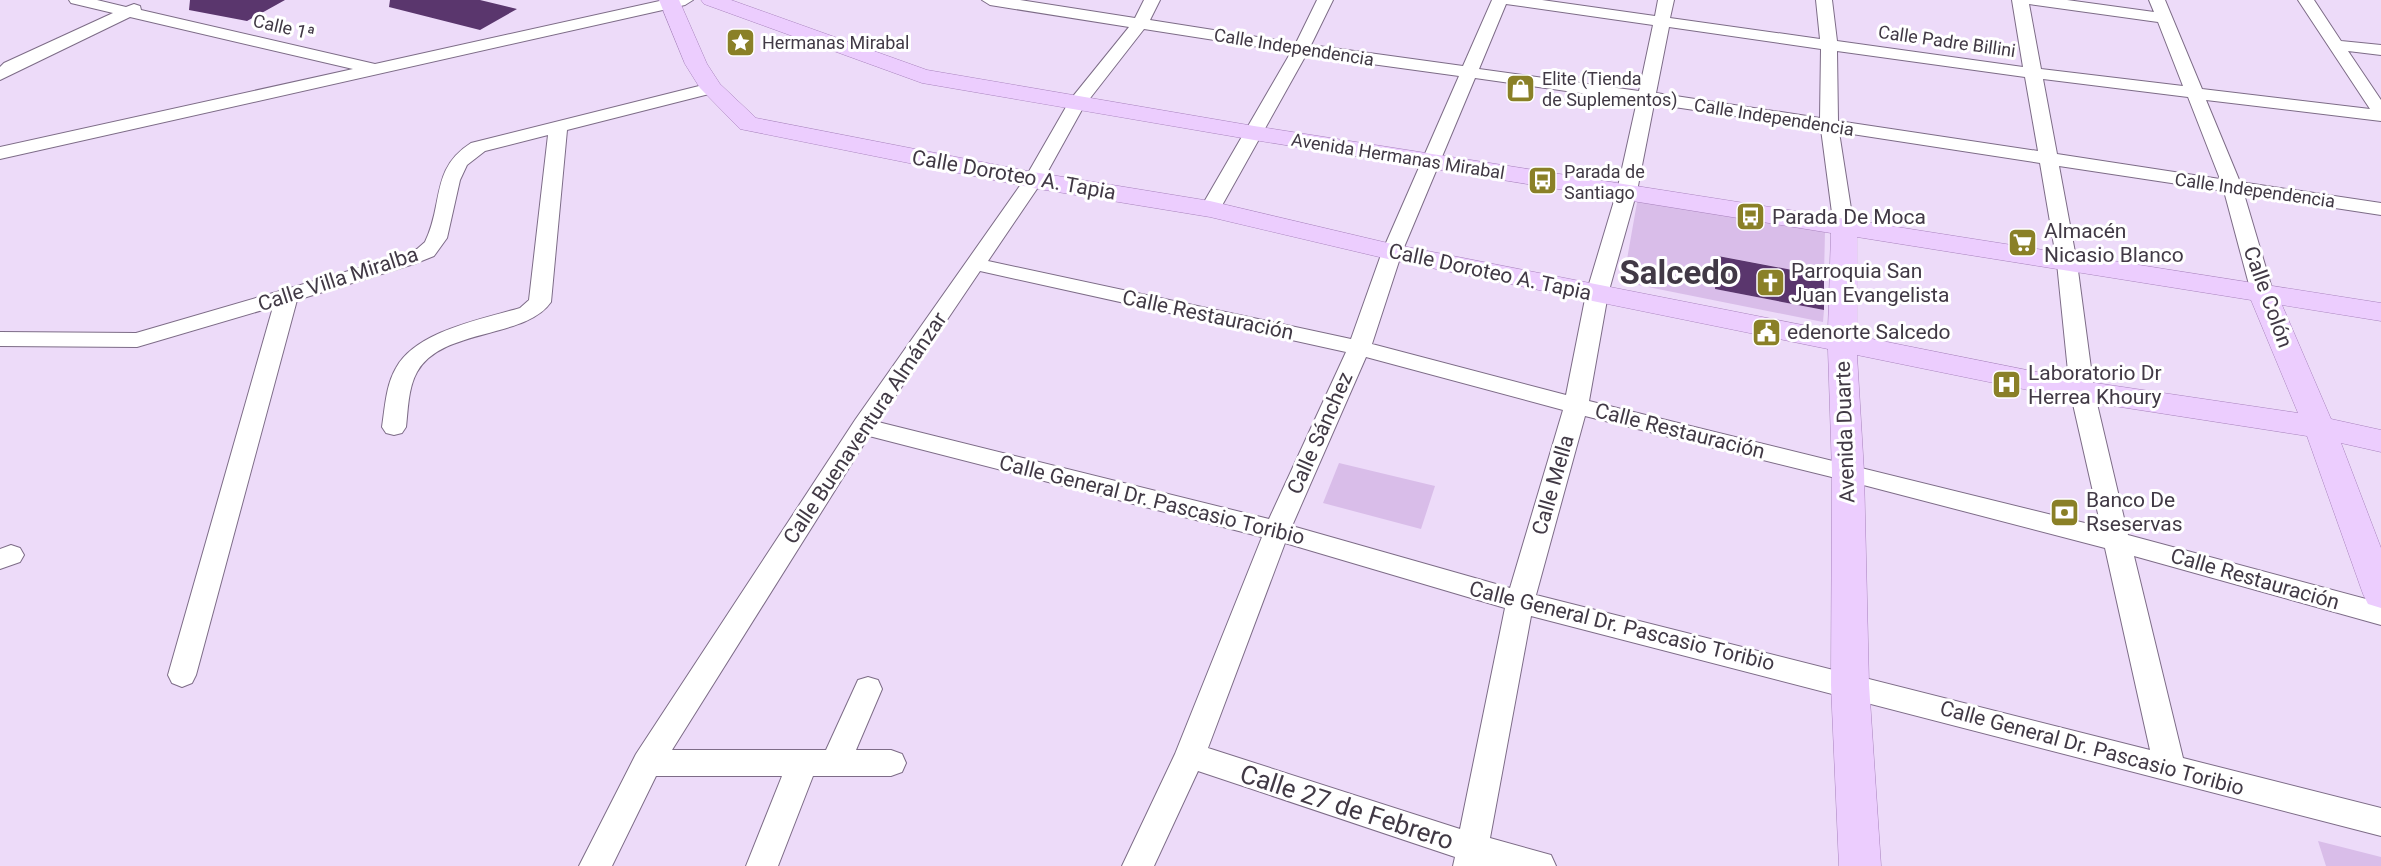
<svg xmlns="http://www.w3.org/2000/svg" width="2381" height="866" font-family="Roboto,sans-serif">
<style>
.green{fill:#d9bde9}
.building{fill:#5a366d}
.lines{fill:none;stroke-linecap:round;stroke-linejoin:round}
.minor-casing{stroke:#7d6c87;stroke-width:2}
.major-casing{stroke:#a883bd;stroke-width:1}
.minor{fill:#fff;fill-rule:evenodd}
.major{fill:#eccdfe;fill-rule:evenodd}
.labels{text-anchor:middle;dominant-baseline:central;stroke-width:6;stroke-linejoin:round;paint-order:stroke}
.far-street-label{font-size:18px;fill:#413945;stroke:#fff}
.far-poi-label{font-size:18px;fill:#413945;stroke:#fff;text-anchor:start}
.street-label{font-size:21px;fill:#413945;stroke:#fff}
.poi-label{font-size:21px;fill:#413945;stroke:#fff;text-anchor:start}
.near-street-label{font-size:26px;fill:#413945;stroke:#fff}
.town-label{font-size:33px;font-weight:bold;fill:#413945;stroke:#fff}
</style>
<rect width="100%" height="100%" fill="#eddbf9"/>
<path class="green" d="M1638 197 1825 231 1824 276 1719 256 1715 289 1824 310 1823 322 1623 282Z
M1339 463 1435 486 1421 529 1323 503Z
M2318 841 2381 857V866H2326Z"/>
<path class="building" d="M190 0H285L247 21 189 10Z
M390 0H480L517 9 480 30 389 7Z
M1718 256 1824 276V310L1715 289Z"/>
<g class="lines">
<defs>
<path id="minor" d="M69 0H97L126 7 134 4 140 6 141 10 375 64 664 0H693L685 5 0 159V147L353 69 130 17 0 80V67L4 63 113 13 71 3Z
M982 0H1020L1135 18 1144 0H1160L1150 20 1296 43 1317 0H1333L1311 45 1463 66 1492 0H1542L1655 16 1658 0H1674L1670 18 1820 39 1816 0H1832L1837 41 2023 67 2012 0H2067L2154 12 2149 0H2165L2202 89 2370 109 2298 0H2314L2341 41 2381 45V55L2348 51 2381 100V121L2206 100 2240 182 2381 203V215L2244 194 2273 292 2270 297 2262 299 2254 297 2251 292 2224 191 2059 166 2077 263 2094 391 2128 535 2381 603V625L2134 556 2183 758 2381 808V836L1531 616 1490 838 1551 855 1556 866H1453L1455 857 1198 771 1154 866H1122L1175 754 1262 537 869 436 672 750H826L858 680 868 677 878 680 882 689 856 750H891L902 754 906 763 902 772 891 776H813L778 866H746L782 776H656L612 866H579L636 754 855 420 1024 180 1070 100 1129 27 990 5ZM1506 4 1653 25 1639 91 1479 69ZM2029 4 2158 22 2183 86 2041 69ZM1669 27 1821 49 1820 118 1656 93ZM1144 29 1291 52 1200 209 1203 213H1217L1220 209 1306 55 1459 76 1382 252 1351 339 988 261 1043 180 1084 106ZM1837 51 2025 77 2038 151 1838 121ZM1475 78 1637 101 1617 191 1586 294 1566 395 1372 344 1402 252ZM2043 79 2188 97 2220 179 2057 154ZM1654 104 1821 129 1834 228 1837 232H1851L1854 228 1839 132 2040 163 2057 263 2070 391 2101 527 1589 401 1608 294 1637 191ZM980 271 1346 352 1269 519 878 422ZM1366 357 1563 410 1510 588 1292 526ZM1585 416 1848 481 2105 548 2150 750 1536 595ZM1285 543 1505 608 1460 829 1208 748Z
M711 83 717 84 720 88 717 92 567 130 551 302C526 339 441 328 417 372 408 388 408 410 406 427L402 433 394 435 386 433 382 427C385 407 386 385 396 368 416 331 483 319 520 308L529 300 548 135 485 151 467 165 460 180 447 238 434 256 414 264 297 300 196 675 192 683 182 687 172 683 168 675 273 307 137 347 0 346V332L136 333 400 256 417 249 425 242C444 204 430 169 471 143Z
M11 545 20 548 24 555 20 562 0 569V549Z"/>
<path id="major" d="M659 0H679L707 64 720 84 756 118 1033 172 1210 201 1392 244 1828 330 1831 233 1254 140 922 83 704 4 701 0H731L927 70 1254 126 2381 303V321L2282 305 2331 419 2381 430V452L2341 443 2381 548V608L2368 604 2363 594 2307 436 2082 401 1857 355 1864 472 1869 685 1881 866H1839L1831 685 1832 472 1828 349 1392 260 1210 217 1033 188 740 129 700 88 685 64ZM1857 237 2251 300 2298 413 2082 381 1857 336Z"/>
</defs>
<use href="#minor" class="minor-casing"/>
<use href="#major" class="major-casing"/>
<use href="#minor" class="minor"/>
<use href="#major" class="major"/>
</g>
<defs>
<symbol id="sight-square" viewBox="-11 -11 22 22"><rect x="-9" y="-9" width="18" height="18" rx="4" fill="#8a8027" stroke="#fff"/><path d="M0-6L1.8-2.2L6-1.7L2.9 1.2L3.7 5.4L0 3.3L-3.7 5.4L-2.9 1.2L-6-1.7L-1.8-2.2Z" fill="#fff"/></symbol>
<symbol id="shop-square" viewBox="-11 -11 22 22"><rect x="-9" y="-9" width="18" height="18" rx="4" fill="#8a8027" stroke="#fff"/><path d="M-5-2.5h2.3a2.7 3.5 0 0 1 5.4 0H5L5.5 6h-11ZM-1.5-2.5h3a1.5 2.3 0 0 0-3 0Z" fill="#fff"/></symbol>
<symbol id="bus-square" viewBox="-11 -11 22 22"><rect x="-9" y="-9" width="18" height="18" rx="4" fill="#8a8027" stroke="#fff"/><path d="M-5-6H5V4H4V6H2V4H-2V6H-4V4H-5ZM-3.5-4V0h7V-4ZM-3.5 1.2v1.5H-2V1.2ZM2 1.2v1.5H3.5V1.2Z" fill="#fff"/></symbol>
<symbol id="supermarket-square" viewBox="-11 -11 22 22"><rect x="-9" y="-9" width="18" height="18" rx="4" fill="#8a8027" stroke="#fff"/><path d="M-6-5.5h2.5l.6 2H6L4.5 2H-2.5L-4.4-4H-6ZM-1.5 3.2a1.3 1.3 0 1 0 .1 0ZM3 3.2a1.3 1.3 0 1 0 .1 0Z" fill="#fff"/></symbol>
<symbol id="church-square" viewBox="-11 -11 22 22"><rect x="-9" y="-9" width="18" height="18" rx="4" fill="#8a8027" stroke="#fff"/><path d="M-1.2-6h2.4v3.5h3.3v2.4h-3.3V6h-2.4V-.1h-3.3v-2.4h3.3Z" fill="#fff"/></symbol>
<symbol id="civic-square" viewBox="-11 -11 22 22"><rect x="-9" y="-9" width="18" height="18" rx="4" fill="#8a8027" stroke="#fff"/><path d="M-.6-6.5H3V-4.5H.6V-3L4-1V1h2V6H-6V1h2V-1L-.6-3ZM-1.2 2.5V6h2.4V2.5Z" fill="#fff"/></symbol>
<symbol id="hospital-square" viewBox="-11 -11 22 22"><rect x="-9" y="-9" width="18" height="18" rx="4" fill="#8a8027" stroke="#fff"/><path d="M-5-5h3v3.5h4V-5h3V5h-3V1.5h-4V5h-3Z" fill="#fff"/></symbol>
<symbol id="bank-square" viewBox="-11 -11 22 22"><rect x="-9" y="-9" width="18" height="18" rx="4" fill="#8a8027" stroke="#fff"/><path d="M-6-4H6V4H-6ZM0-2.3a2.3 2.3 0 1 0 0 4.6a2.3 2.3 0 1 0 0-4.6Z" fill="#fff"/></symbol>
</defs>
<g fill-rule="evenodd">
<use href="#sight-square" x="724" y="26" width="33" height="33"/>
<use href="#shop-square" x="1504" y="72" width="33" height="33"/>
<use href="#bus-square" x="1526" y="164" width="33" height="33"/>
<use href="#bus-square" x="1734" y="200" width="33" height="33"/>
<use href="#supermarket-square" x="2006" y="226" width="33" height="33"/>
<use href="#church-square" x="1754" y="266" width="33" height="33"/>
<use href="#civic-square" x="1750" y="316" width="33" height="33"/>
<use href="#hospital-square" x="1990" y="368" width="33" height="33"/>
<use href="#bank-square" x="2048" y="496" width="33" height="33"/>
</g>
<g class="labels">
<g class="far-street-label">
<text transform="translate(284 27) rotate(13)">Calle 1ª</text>
<text transform="translate(1947 41) rotate(8)">Calle Padre Billini</text>
<text transform="translate(1294 47) rotate(9)">Calle Independencia</text>
<text transform="translate(1774 117) rotate(9)">Calle Independencia</text>
<text transform="translate(1398 156) rotate(9)">Avenida Hermanas Mirabal</text>
<text transform="translate(2255 190) rotate(8)">Calle Independencia</text>
</g>
<g class="far-poi-label">
<text x="762" y="42">Hermanas Mirabal</text>
<text x="1542" y="78">Elite (Tienda<tspan x="1542" dy="21">de Suplementos)</tspan></text>
<text x="1564" y="171">Parada de<tspan x="1564" dy="21">Santiago</tspan></text>
</g>
<g class="street-label">
<text transform="translate(1014 175) rotate(10)">Calle Doroteo A. Tapia</text>
<text transform="translate(1490 272) rotate(12)">Calle Doroteo A. Tapia</text>
<text transform="translate(338 279) rotate(-18)">Calle Villa Miralba</text>
<text transform="translate(2268 297) rotate(70)">Calle Colón</text>
<text transform="translate(1208 315) rotate(12)">Calle Restauración</text>
<text transform="translate(865 428) rotate(-56)">Calle Buenaventura Almánzar</text>
<text transform="translate(1680 431) rotate(14)">Calle Restauración</text>
<text transform="translate(1845 432) rotate(-92)">Avenida Duarte</text>
<text transform="translate(1320 433) rotate(-66)">Calle Sánchez</text>
<text transform="translate(1553 485) rotate(-74)">Calle Mella</text>
<text transform="translate(1152 500) rotate(14)">Calle General Dr. Pascasio Toribio</text>
<text transform="translate(2255 579) rotate(16)">Calle Restauración</text>
<text transform="translate(1622 626) rotate(14)">Calle General Dr. Pascasio Toribio</text>
<text transform="translate(2092 748) rotate(15)">Calle General Dr. Pascasio Toribio</text>
</g>
<g class="poi-label">
<text x="1772" y="217">Parada De Moca</text>
<text x="2044" y="231">Almacén<tspan x="2044" dy="24">Nicasio Blanco</tspan></text>
<text x="1791" y="271">Parroquia San<tspan x="1791" dy="24">Juan Evangelista</tspan></text>
<text x="1787" y="332">edenorte Salcedo</text>
<text x="2028" y="373">Laboratorio Dr<tspan x="2028" dy="24">Herrea Khoury</tspan></text>
<text x="2086" y="500">Banco De<tspan x="2086" dy="24">Rseservas</tspan></text>
</g>
<g class="near-street-label">
<text transform="translate(1347 807) rotate(18)">Calle 27 de Febrero</text>
</g>
<g class="town-label">
<text x="1679" y="272">Salcedo</text>
</g>
</g>
</svg>
